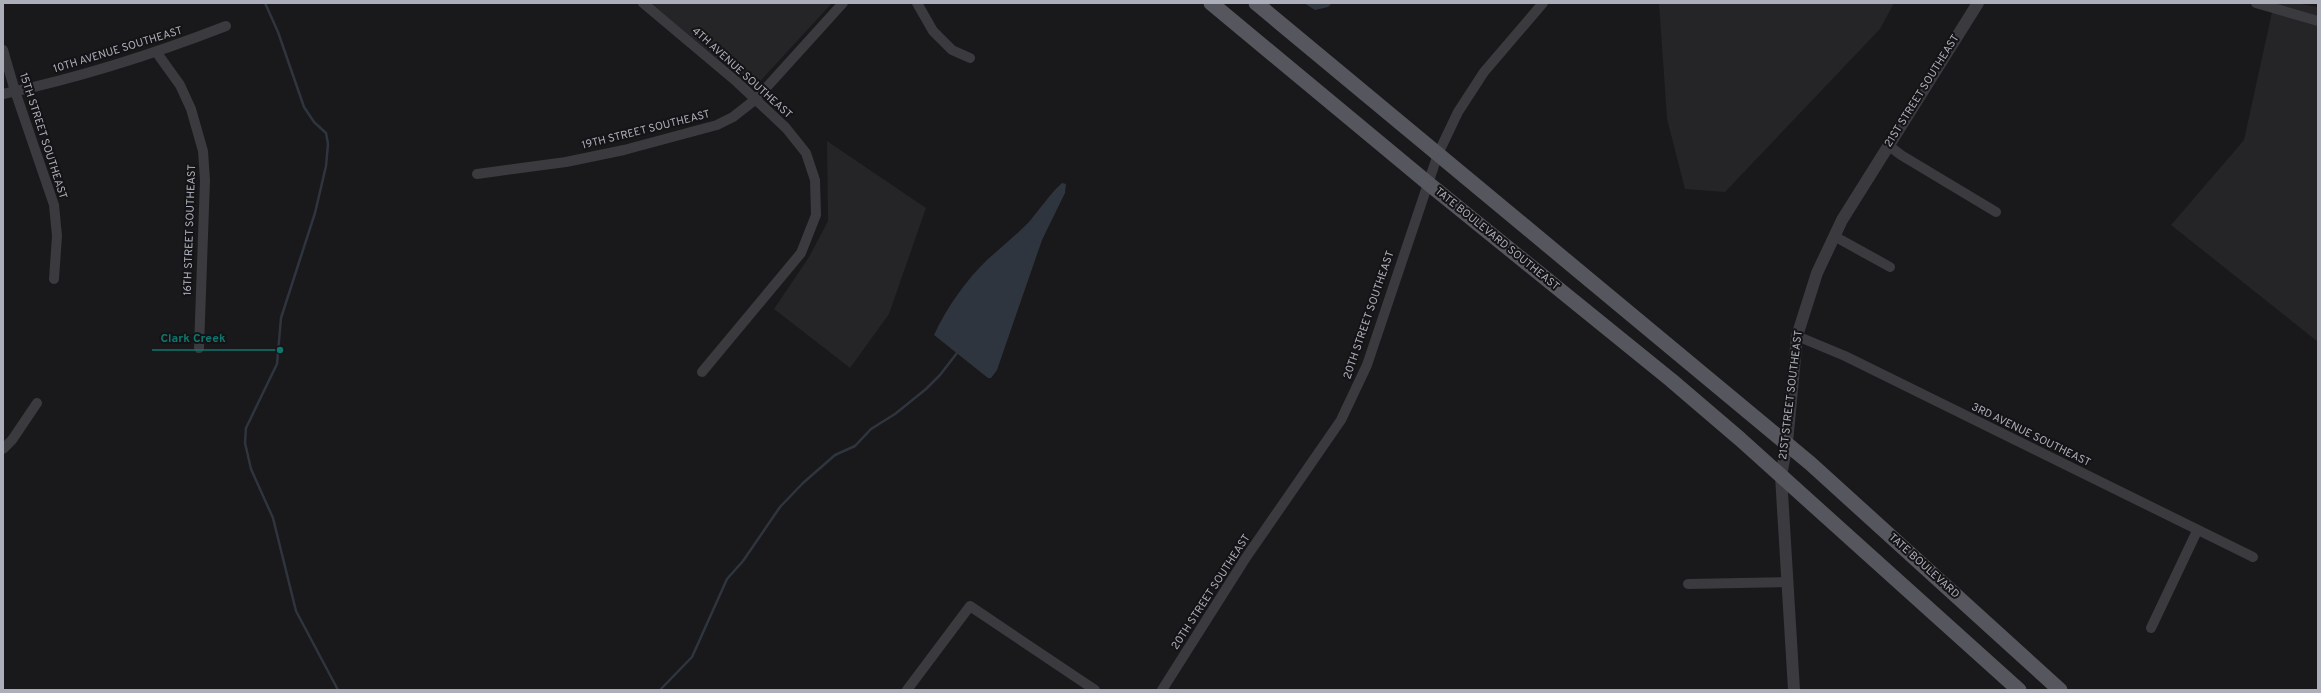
<svg xmlns="http://www.w3.org/2000/svg" width="2321" height="693" font-family="Overpass,sans-serif">
<style>
.built{fill:#252427}
.water{fill:#2f353e}
.lines{fill:none;stroke-linecap:round;stroke-linejoin:round}
.stream{stroke:#2f353e;stroke-width:2.5}
.minor{stroke:#3a3a3f;stroke-width:10}
.tertiary{stroke:#3a3a3f;stroke-width:12}
.primary{stroke:#56575e;stroke-width:15}
.labels{text-anchor:middle;dominant-baseline:central;stroke-width:4;stroke-linejoin:round;paint-order:stroke}
.street-label{font-size:11px;fill:#acaeb9;stroke:#141315}
.leader{fill:none;stroke:#0f766e;stroke-width:1.5}
.callout-dot{fill:#0f766e;stroke:#141315;stroke-width:1.5}
.callout-label{font-size:12px;text-anchor:middle;font-weight:bold;fill:#0f766e;stroke:#141315;stroke-width:4;stroke-linejoin:round;paint-order:stroke}
</style>
<rect width="100%" height="100%" fill="#19181a"/>
<path class="built" d="M649 3H832L754 88Z
M1659 3H1894L1880 29 1725 192 1685 189 1667 119Z
M2274 3H2295L2318 7V342L2171 225 2244 140Z
M827 141 926 208 889 314 850 368 774 309 809 257 828 221Z"/>
<path class="water" d="M1304 3H1332L1328 7 1315 10Z
M1062 183 1066 184 1065 193 1042 240 997 370 991 378H988L934 335C947 307 966 280 988 259 1002 247 1016 235 1029 222 1040 209 1049 195 1062 183Z"/>
<g class="lines">
<path class="stream" d="M265 3 278 32 304 107 314 122 326 133 328 144 326 166 315 213 281 318 277 364 246 428 245 443 251 469 273 518 296 611 338 690
M660 690 692 657 727 579 743 561 780 507 803 483 835 455 855 446 871 429 895 414 926 389 940 375 957 353"/>
<path class="minor" d="M643 3 737 82 786 128 806 153 815 180 816 215 801 253 702 372
M917 3 933 31 952 50 970 58
M2256 3 2318 21
M3 50 15 91 54 205 57 236 54 279
M157 53 180 85 191 109 203 151 205 180 199 348
M3 94C78 78 154 54 226 26
M1888 145 1901 155 1996 212
M477 174 566 162 624 150 717 125 733 117 756 99 843 3
M1834 236 1890 267
M1797 336 1845 356 2253 557
M3 449 12 440 37 403
M1688 584 1787 582
M2151 628 2197 531
M907 690 970 606 1095 690
M1162 690 1245 559 1341 420 1367 365 1438 154 1458 112 1484 72 1543 3"/>
<path class="tertiary" d="M1794 690 1781 476 1787 443 1797 336 1817 273 1842 220 1978 3"/>
<path class="primary" d="M1211 3 1429 184 1671 380 1740 439 2019 690
M1256 3 1811 464 2060 690"/>
</g>
<g class="labels">
<g class="street-label">
<text transform="translate(118 50) rotate(-17)">10TH AVENUE SOUTHEAST</text>
<text transform="translate(742 73) rotate(42)">4TH AVENUE SOUTHEAST</text>
<text transform="translate(1922 91) rotate(-58)">21ST STREET SOUTHEAST</text>
<text transform="translate(646 130) rotate(-14)">19TH STREET SOUTHEAST</text>
<text transform="translate(43 136) rotate(72)">15TH STREET SOUTHEAST</text>
<text transform="translate(190 230) rotate(-88)">16TH STREET SOUTHEAST</text>
<text transform="translate(1497 239) rotate(39)">TATE BOULEVARD SOUTHEAST</text>
<text transform="translate(1369 315) rotate(-71)">20TH STREET SOUTHEAST</text>
<text transform="translate(1791 395) rotate(-83)">21ST STREET SOUTHEAST</text>
<text transform="translate(2031 435) rotate(26)">3RD AVENUE SOUTHEAST</text>
<text transform="translate(1924 566) rotate(42)">TATE BOULEVARD</text>
<text transform="translate(1211 592) rotate(-57)">20TH STREET SOUTHEAST</text>
</g>
</g>
<path class="leader" d="M280 350L234 350H152"/>
<circle class="callout-dot" cx="280" cy="350" r="4"/>
<g class="callout-label">
<text x="193" y="342">Clark Creek</text>
</g>
<rect width="2321" height="693" fill="none" stroke="#acaeb9" stroke-width="8"/>
</svg>
